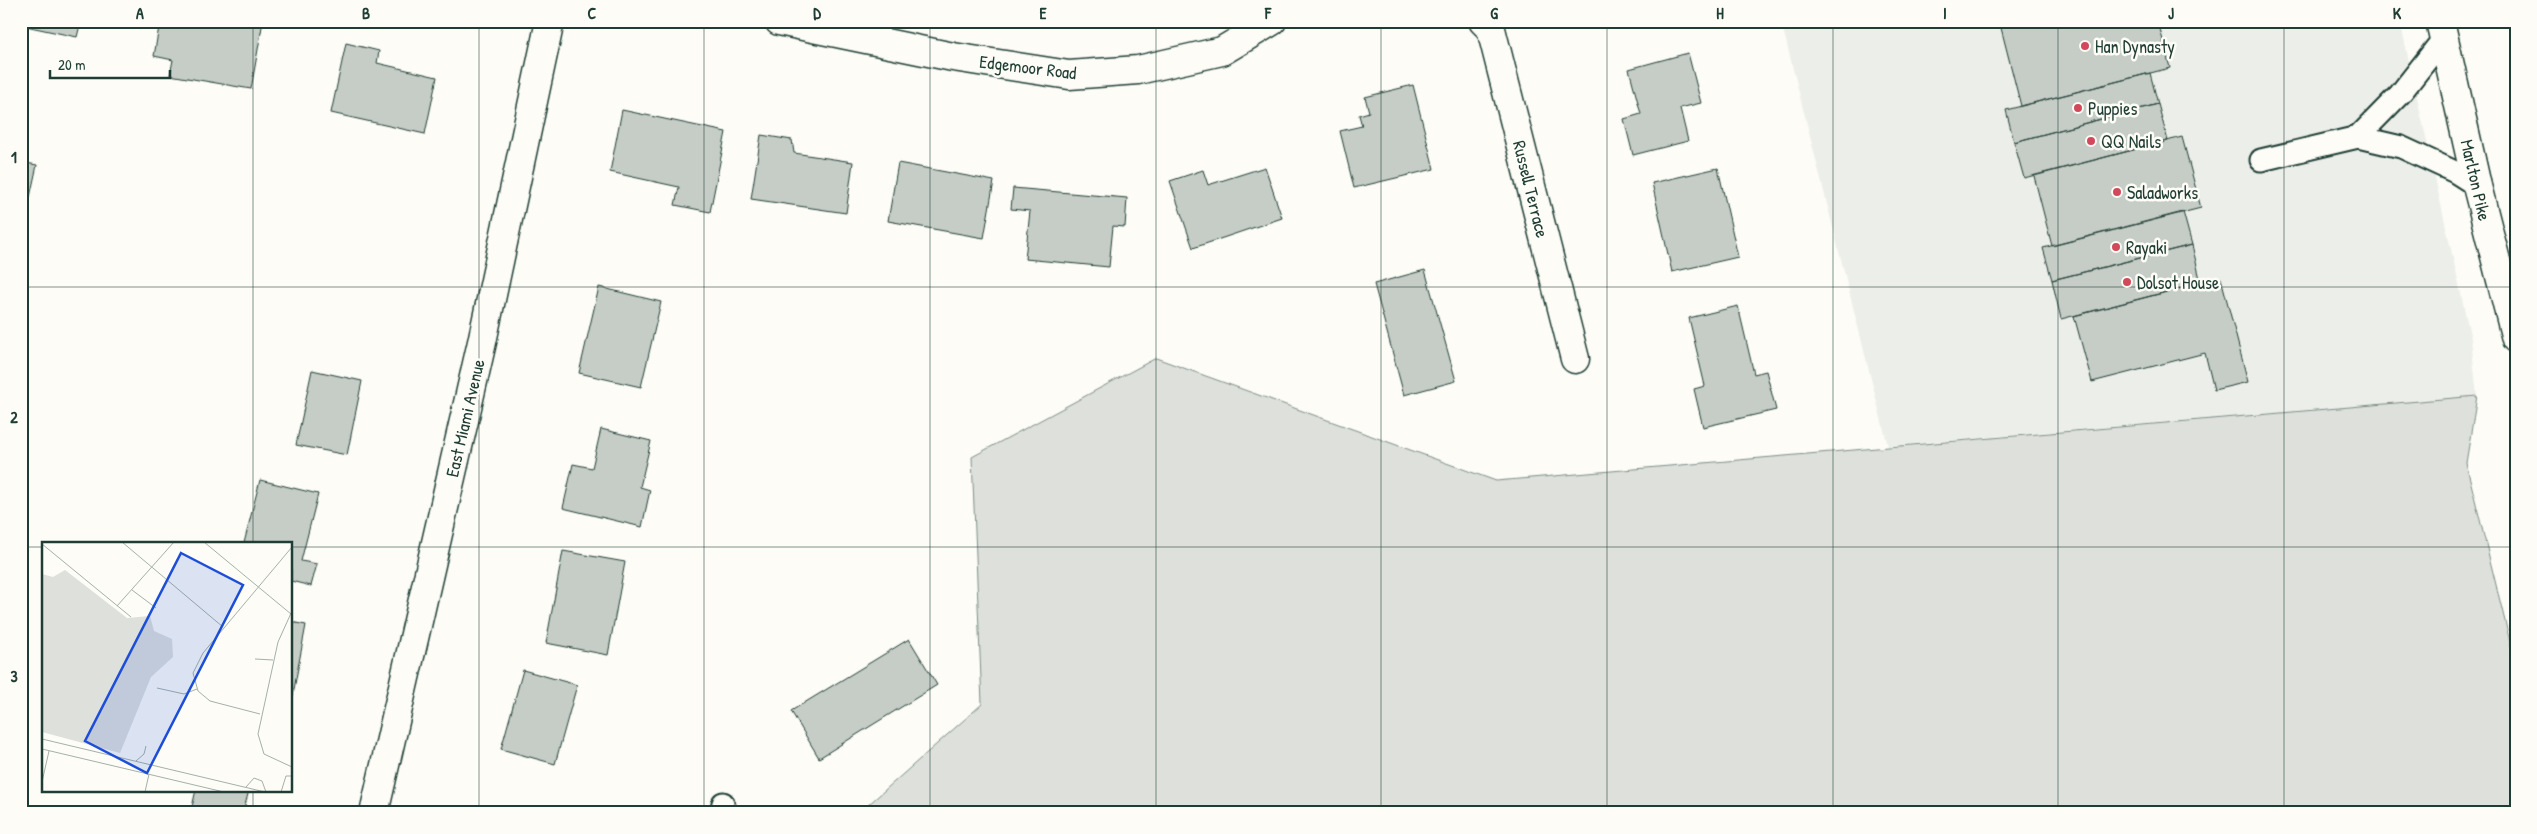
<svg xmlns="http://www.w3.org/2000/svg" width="2537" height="834" font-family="'Patrick Hand',sans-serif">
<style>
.built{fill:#eceee9}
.green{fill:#dde0db;stroke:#7e8e88}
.building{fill:#c6cdc7;stroke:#1f3d34}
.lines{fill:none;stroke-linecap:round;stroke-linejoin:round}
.lane-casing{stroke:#1f3d34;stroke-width:25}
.street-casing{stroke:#1f3d34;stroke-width:31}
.highway-casing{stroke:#1f3d34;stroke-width:31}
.lane{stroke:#fdfcf7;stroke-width:21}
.street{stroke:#fdfcf7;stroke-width:28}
.highway{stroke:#fdfcf7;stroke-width:28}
.grid{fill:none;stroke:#1f3d34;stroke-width:1;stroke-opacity:0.55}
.poi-dot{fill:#d1495b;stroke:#fdfcf7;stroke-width:2}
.labels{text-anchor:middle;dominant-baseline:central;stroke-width:5;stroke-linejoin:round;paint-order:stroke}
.poi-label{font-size:18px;fill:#1f3d34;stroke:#fdfcf7;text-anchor:start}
.street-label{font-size:18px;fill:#1f3d34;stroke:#fdfcf7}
.inset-road{fill:none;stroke:#a4b0a9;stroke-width:1}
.view{fill:#1d4ed8;fill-opacity:0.15;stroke:#1d4ed8;stroke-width:2.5}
.inset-edge{fill:none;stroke:#1f3d34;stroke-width:2.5}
.neatline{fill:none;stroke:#1f3d34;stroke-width:2}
.grid-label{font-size:16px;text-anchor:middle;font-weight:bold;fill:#1f3d34}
</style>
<rect width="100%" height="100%" fill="#fdfcf7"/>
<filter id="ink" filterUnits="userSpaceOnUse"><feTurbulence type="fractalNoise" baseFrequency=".02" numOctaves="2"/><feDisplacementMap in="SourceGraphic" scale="10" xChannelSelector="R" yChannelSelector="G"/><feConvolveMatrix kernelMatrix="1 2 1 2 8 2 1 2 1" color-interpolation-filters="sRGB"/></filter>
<g filter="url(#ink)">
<path class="built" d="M1781 21H2400L2471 339 2477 396 1888 446Z"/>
<path class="green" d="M1156 358 1496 481 2477 396 2466 463 2516 666V813H859L982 704 972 457Z"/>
<path class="building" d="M21 21H81L77 37 21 25Z
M160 21H263L251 89 170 75 173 60 154 56Z
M2012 21H2158L2170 68 2021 106 2000 24Z
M346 43 379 51 377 63 437 77 425 134 331 113Z
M1688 53 1701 103 1680 108 1688 141 1633 155 1624 119 1641 114 1629 69Z
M2150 73 2158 104 2014 142 2006 110Z
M1413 85 1434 169 1354 188 1340 131 1362 126 1359 115 1369 112 1365 97Z
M2158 104 2168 141 2024 178 2014 142Z
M622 110 726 132 710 212 675 205 679 187 610 172Z
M761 135 792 140 794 153 853 162 846 213 751 199Z
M2182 137 2201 208 2052 246 2034 176Z
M21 162 37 165 22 234H21Z
M898 163 994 181 984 238 888 221Z
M1265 167 1282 218 1193 248 1170 181 1203 170 1208 185Z
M1718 168 1738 257 1672 272 1652 183Z
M1013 188 1127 198 1125 227 1113 226 1109 267 1025 259 1030 211 1011 209Z
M2183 212 2192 245 2052 280 2043 248Z
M2192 245 2201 283 2061 319 2052 280Z
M1425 270 1456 381 1404 395 1374 284Z
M2221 278 2248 382 2214 390 2205 353 2092 382 2074 316Z
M599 287 661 302 641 387 579 373Z
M1738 306 1754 374 1766 371 1776 410 1703 427 1694 389 1705 386 1689 318Z
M312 370 362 381 347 455 296 445Z
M601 429 651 441 640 487 650 490 642 527 563 508 573 464 592 468Z
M260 480 318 494 301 561 317 564 311 586 291 581V543H244Z
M563 551 625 562 608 655 546 643Z
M291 622 306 625 292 700 291 699Z
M909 639 937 685 819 758 791 711Z
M523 670 577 685 555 764 501 749Z
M196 790H249L243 813 191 811Z"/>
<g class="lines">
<defs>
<path id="lane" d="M2358 137 2400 94 2444 38
M2261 160 2358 137 2401 147 2455 172 2477 186
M721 813 723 803"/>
<path id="street" d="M779 21 953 57 1069 75 1138 70 1222 51 1272 21
M1483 21 1491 29 1575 359
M374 813 482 342 550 21"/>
<path id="highway" d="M2440 21 2477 186 2516 339"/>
</defs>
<use href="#lane" class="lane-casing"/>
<use href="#street" class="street-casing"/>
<use href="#highway" class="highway-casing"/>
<use href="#lane" class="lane"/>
<use href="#street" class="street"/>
<use href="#highway" class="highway"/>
</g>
</g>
<path class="grid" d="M253 21V543M479 21V813M704 21V813M930 21V813M1156 21V813M1381 21V813M1607 21V813M1833 21V813M2058 21V813M2284 21V813M21 287H2516M21 547H44M291 547H2516M253 790V813"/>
<g class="poi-dot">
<circle cx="2085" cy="46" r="5"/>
<circle cx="2078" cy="108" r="5"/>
<circle cx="2091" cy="141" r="5"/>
<circle cx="2117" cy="192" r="5"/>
<circle cx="2116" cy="247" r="5"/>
<circle cx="2127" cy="282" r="5"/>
</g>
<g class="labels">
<g class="poi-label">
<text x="2095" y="46">Han Dynasty</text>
<text x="2088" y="108">Puppies</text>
<text x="2101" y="141">QQ Nails</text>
<text x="2127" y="192">Saladworks</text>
<text x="2126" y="247">Rayaki</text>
<text x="2137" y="282">Dolsot House</text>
</g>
<g class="street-label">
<text transform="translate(1028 67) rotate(7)">Edgemoor Road</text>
<text transform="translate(2476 180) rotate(77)">Marlton Pike</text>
<text transform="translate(1531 189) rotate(76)">Russell Terrace</text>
<text transform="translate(465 418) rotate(-77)">East Miami Avenue</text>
</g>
</g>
<g transform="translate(42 542)">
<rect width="250" height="250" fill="#fdfcf7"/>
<path d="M23 28 85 76 108 74 112 89 130 97 131 115 109 135 78 211 0 190V32L11 35Z" fill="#dde0db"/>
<path class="inset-road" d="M80 0 181 85M162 0 249 72M0 2 89 75M90 48 114 66M75 64 132 0M250 69 236 100 216 192 222 212 250 225M213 117 231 118M115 146 142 152 155 147M218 172 168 159 156 149 151 131 161 111 250 5M0 197 223 250M0 207 182 250M94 219 102 212 104 204M0 240 7 209M204 245 212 236 220 239 224 250M103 250 107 232M239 250 244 234H250"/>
<path class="view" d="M139 11 201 43 105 231 43 199Z"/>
<rect width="250" height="250" class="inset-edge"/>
</g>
<rect width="2537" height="834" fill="none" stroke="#fdfcf7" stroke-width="55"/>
<path d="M50 70v8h120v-8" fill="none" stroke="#1f3d34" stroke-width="2.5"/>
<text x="58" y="70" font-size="15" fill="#1f3d34" stroke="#fdfcf7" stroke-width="4" paint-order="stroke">20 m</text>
<rect x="28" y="28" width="2482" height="778" class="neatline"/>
<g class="grid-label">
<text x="140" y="19">A</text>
<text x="366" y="19">B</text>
<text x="592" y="19">C</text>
<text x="817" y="19">D</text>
<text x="1043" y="19">E</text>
<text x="1268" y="19">F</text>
<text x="1494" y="19">G</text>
<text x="1720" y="19">H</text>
<text x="1945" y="19">I</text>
<text x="2171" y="19">J</text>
<text x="2397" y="19">K</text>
<text x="14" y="163">1</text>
<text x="14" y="423">2</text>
<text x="14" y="682">3</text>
</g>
</svg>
